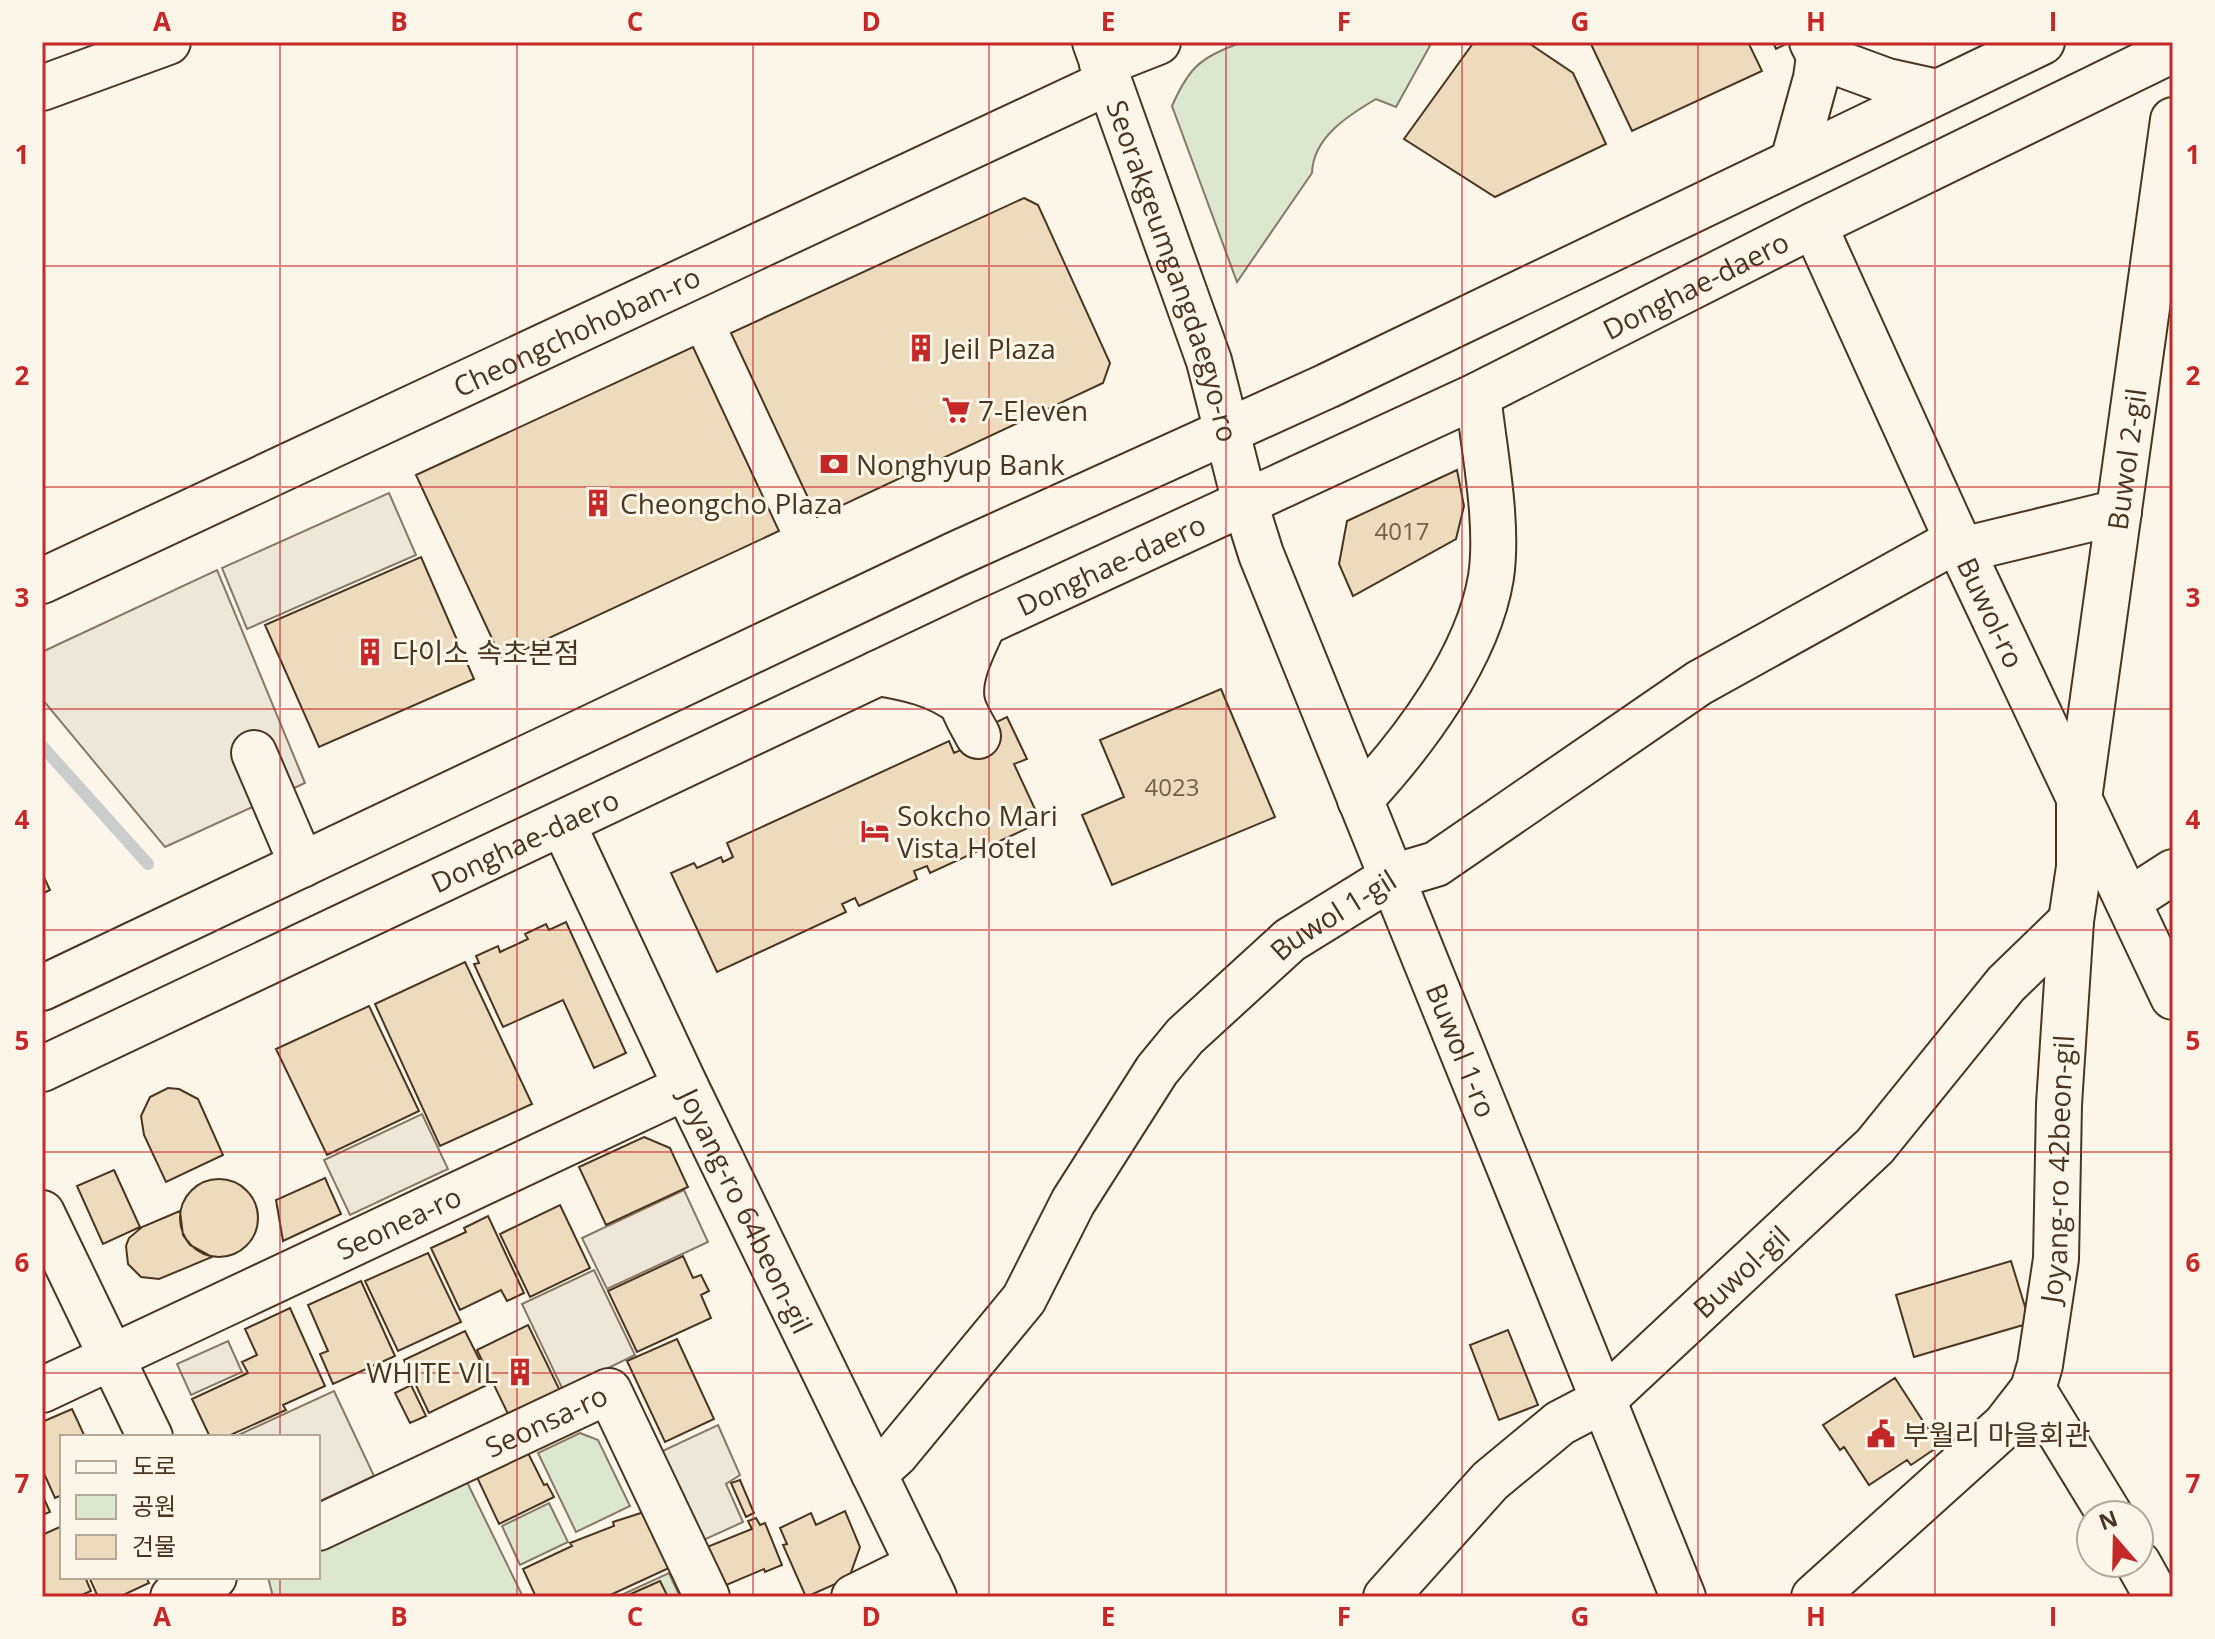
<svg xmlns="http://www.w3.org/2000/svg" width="2215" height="1639" font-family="'Open Sans','Noto Sans KR',sans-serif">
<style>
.green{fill:#dce7d0;stroke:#887966;stroke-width:2}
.parking{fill:#ede7d9;stroke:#887966;stroke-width:2}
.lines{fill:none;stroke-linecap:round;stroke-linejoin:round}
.stream{stroke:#c9cecd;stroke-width:12}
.building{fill:#ecdcbc;stroke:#4a3520;stroke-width:2}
.minor-casing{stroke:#4a3520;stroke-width:48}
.major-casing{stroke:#4a3520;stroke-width:48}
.minor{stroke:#fbf6e9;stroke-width:44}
.major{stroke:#fbf6e9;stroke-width:44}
.grid{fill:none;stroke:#c62828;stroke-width:2;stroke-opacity:0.55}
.labels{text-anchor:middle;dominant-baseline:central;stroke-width:6;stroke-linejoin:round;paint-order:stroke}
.number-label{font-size:24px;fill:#725f47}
.street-label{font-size:28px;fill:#4a3520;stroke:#fbf6e9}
.poi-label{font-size:28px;fill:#4a3520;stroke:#fbf6e9;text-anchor:start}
.neatline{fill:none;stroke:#c62828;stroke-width:3}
.grid-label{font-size:26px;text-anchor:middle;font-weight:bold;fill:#c62828}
</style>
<rect width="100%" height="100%" fill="#fbf6e9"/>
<path class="green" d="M1242 42H1432L1396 107 1376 99C1349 115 1313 137 1312 173L1237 282 1172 106C1190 65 1201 58 1242 42Z
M580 1433 598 1440 630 1506 576 1532 538 1453Z
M465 1478 523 1597H273L268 1577H318V1547Z
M549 1503 568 1542 520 1565 502 1526Z
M669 1573 680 1597H617Z"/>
<path class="parking" d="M389 493 416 555 247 629 222 568Z
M217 570 305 783 165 847 42 699V652Z
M422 1114 448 1169 350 1215 324 1160Z
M684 1190 708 1242 607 1289 582 1238Z
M594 1270 635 1355 563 1390 522 1304Z
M228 1341 242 1372 191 1395 177 1364Z
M334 1391 374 1476 318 1502V1437H234Z
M718 1425 740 1475 726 1484 743 1522 697 1543 654 1455Z"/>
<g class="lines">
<path class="stream" d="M42 746 148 864"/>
</g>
<path class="building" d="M1474 42H1527L1573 73 1606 144 1495 197 1404 139Z
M1590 42H1748L1762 71 1632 131Z
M1773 42H1790L1776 49Z
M1024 198 1038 205 1110 363 1103 383 817 517 731 333Z
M693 347 779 531 502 660 416 475Z
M1457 470 1464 506 1456 539 1353 596 1339 564 1347 521Z
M421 557 474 679 319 747 265 625Z
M1221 689 1275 817 1112 885 1082 815 1124 797 1100 740Z
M1007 717 1027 759 1014 764 1041 822 930 873 927 866 914 871 917 879 859 906 855 898 842 904 846 912 717 972 671 873 694 863 697 868 721 857 723 862 733 857 727 843 949 741 954 753 968 747 988 726Z
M42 873 50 890 42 894Z
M566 922 626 1053 594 1068 563 1000 503 1027 474 964 479 963 476 956 498 946 500 952 528 939 525 934 546 924 549 930Z
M465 962 532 1104 440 1146 375 1004Z
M369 1006 419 1111 327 1155 276 1049Z
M168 1088 179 1089 198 1099 223 1155 166 1182 144 1135 141 1116 150 1097Z
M644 1137 670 1148 688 1187 606 1225 579 1167Z
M114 1170 140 1227 103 1244 77 1186Z
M325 1178 341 1214 283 1241 276 1200Z
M180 1218a39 39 0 1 1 78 0a39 39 0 1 1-78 0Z
M560 1205 590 1268 530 1297 500 1234Z
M180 1211 183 1235 190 1245 212 1257 159 1279 141 1277 128 1264 126 1246 129 1238 142 1227Z
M488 1216 524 1293 507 1301 501 1290 460 1310 431 1248 466 1232 464 1228Z
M428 1253 461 1322 398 1351 365 1281Z
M683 1256 693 1278 701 1275 709 1291 701 1295 711 1318 637 1352 608 1291Z
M2011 1261 2030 1323 1914 1357 1896 1295Z
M361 1281 395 1356 333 1384 320 1354 328 1351 308 1305Z
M290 1308 325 1386 283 1405 286 1410 226 1437H210L192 1399 248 1373 242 1362 257 1355 245 1329Z
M528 1325 562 1395 511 1420 477 1350Z
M1508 1330 1538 1405 1499 1420 1470 1345Z
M465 1331 491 1383 429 1413 404 1360Z
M677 1339 714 1419 665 1442 627 1361Z
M1895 1378 1939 1446 1911 1465 1907 1460 1869 1485 1844 1447 1840 1450 1823 1425Z
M411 1385 426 1416 410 1423 395 1393Z
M72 1409 85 1437H62V1495L55 1498 42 1469V1422Z
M526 1449 544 1485 547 1484 554 1497 499 1524 475 1473Z
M740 1480 754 1513 746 1517 731 1483Z
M42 1494 50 1512 42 1515Z
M845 1511 860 1547 849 1578 806 1597 783 1545 787 1544 780 1528 811 1513 816 1525Z
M644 1512 669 1568 606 1597H536L523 1569 572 1546 570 1543 614 1526 613 1522Z
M756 1518 760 1525 765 1523 782 1565 765 1572 764 1569 724 1586 707 1547 752 1529 748 1521Z
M62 1526V1577H85L91 1591 77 1597H42V1535Z
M89 1577H146L149 1583 119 1597H98Z
M660 1581 668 1597H624Z"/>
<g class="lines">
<defs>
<g id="minor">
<path id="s1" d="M1095 42 1209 361 1245 503 1261 554 1683 1597"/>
<path d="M1819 56 1887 81 1937 92"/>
<path d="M1102 64 1158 42"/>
<path d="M42 88 168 42"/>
<path d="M1793 161 1816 78 1819 56 1812 42"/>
<path id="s2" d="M1814 225 1957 540 2173 997"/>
<path d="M1962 550 2119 512"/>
<path id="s3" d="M42 581 1109 82"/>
<path d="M878 673C909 678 936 684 962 703"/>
<path d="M978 736C973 726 964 713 962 702 957 675 974 646 984 623"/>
<path d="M254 753 302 865"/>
<path d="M1360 800C1414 742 1478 657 1491 577 1499 523 1484 450 1478 395"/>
<path id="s4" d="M563 824 686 1087 934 1597"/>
<path d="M2128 901 2173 872"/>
<path d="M42 1213 150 1437"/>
<path id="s5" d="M42 1390 686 1087"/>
<path id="s6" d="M874 1474 896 1454 1024 1299 1073 1202 1157 1070 1185 1036 1290 940 1392 877 1436 864 1699 683 1957 540"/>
<path id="s7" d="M2110 1515 2033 1389 2040 1365 2056 1259 2059 1104 2071 921 2079 867V799L2173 120"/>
<path id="s8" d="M318 1528 609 1391 707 1597"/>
<path d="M2138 1563 2157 1597"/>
<path d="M173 1597 214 1577"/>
<path d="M854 1597 919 1565"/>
<path id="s9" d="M1386 1597 1490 1481 1560 1423 1602 1401 1875 1146 2006 984 2071 921"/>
<path d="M1814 1597 2005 1425 2033 1389"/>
</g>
<g id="major">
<path d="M42 988 956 554 1327 386 2042 42"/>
<path id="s10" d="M42 1069 984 623 1478 395 1814 225 2173 50"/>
</g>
</defs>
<use href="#minor" class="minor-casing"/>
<use href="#major" class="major-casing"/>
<use href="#minor" class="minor"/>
<use href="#major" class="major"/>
</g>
<path class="grid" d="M280 42V1437M517 42V1597M753 42V1597M989 42V1597M1226 42V1597M1462 42V1597M1698 42V1597M1935 42V1597M42 266H2173M42 487H2173M42 709H2173M42 930H2173M42 1152H2173M42 1373H2173M280 1577V1597"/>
<defs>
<symbol id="building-bare" viewBox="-9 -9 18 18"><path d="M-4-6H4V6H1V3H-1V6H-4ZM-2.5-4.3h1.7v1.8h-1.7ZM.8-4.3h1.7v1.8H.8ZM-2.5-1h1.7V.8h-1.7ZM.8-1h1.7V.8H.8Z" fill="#c62828" stroke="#fbf6e9" stroke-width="2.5" paint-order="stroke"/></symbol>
<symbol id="supermarket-bare" viewBox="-9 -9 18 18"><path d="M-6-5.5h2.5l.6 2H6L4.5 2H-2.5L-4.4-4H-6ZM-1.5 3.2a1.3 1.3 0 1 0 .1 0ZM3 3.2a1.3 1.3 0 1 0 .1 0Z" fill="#c62828" stroke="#fbf6e9" stroke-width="2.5" paint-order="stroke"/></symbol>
<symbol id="bank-bare" viewBox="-9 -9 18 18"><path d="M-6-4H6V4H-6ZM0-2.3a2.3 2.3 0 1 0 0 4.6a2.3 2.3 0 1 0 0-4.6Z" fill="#c62828" stroke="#fbf6e9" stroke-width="2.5" paint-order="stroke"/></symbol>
<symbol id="hotel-bare" viewBox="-9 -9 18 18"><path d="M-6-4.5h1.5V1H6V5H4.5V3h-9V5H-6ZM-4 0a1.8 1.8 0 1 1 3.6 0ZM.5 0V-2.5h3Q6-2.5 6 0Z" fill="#c62828" stroke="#fbf6e9" stroke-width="2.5" paint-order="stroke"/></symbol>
<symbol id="civic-bare" viewBox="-9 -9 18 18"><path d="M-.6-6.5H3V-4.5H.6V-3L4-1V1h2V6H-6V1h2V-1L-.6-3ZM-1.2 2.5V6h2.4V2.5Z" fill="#c62828" stroke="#fbf6e9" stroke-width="2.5" paint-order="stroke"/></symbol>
</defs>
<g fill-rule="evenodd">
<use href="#building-bare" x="901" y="328" width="40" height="40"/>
<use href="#supermarket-bare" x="936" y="390" width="40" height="40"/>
<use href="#bank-bare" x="814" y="444" width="40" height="40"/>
<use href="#building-bare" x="578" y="483" width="40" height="40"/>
<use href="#building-bare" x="350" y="632" width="40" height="40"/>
<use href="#hotel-bare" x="855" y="811" width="40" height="40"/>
<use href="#building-bare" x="500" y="1352" width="40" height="40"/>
<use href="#civic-bare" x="1861" y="1414" width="40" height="40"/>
</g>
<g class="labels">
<g class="number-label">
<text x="1402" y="530">4017</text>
<text x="1172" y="786">4023</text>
</g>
<g class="street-label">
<text stroke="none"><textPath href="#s1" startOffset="242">Seorakgeumgangdaegyo-ro</textPath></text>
<text stroke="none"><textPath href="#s10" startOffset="1830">Donghae-daero</textPath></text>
<text stroke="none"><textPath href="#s3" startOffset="590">Cheongchohoban-ro</textPath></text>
<text stroke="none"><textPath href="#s7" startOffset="1084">Buwol 2-gil</textPath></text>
<text stroke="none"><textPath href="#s10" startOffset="1182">Donghae-daero</textPath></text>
<text stroke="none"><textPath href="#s2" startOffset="426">Buwol-ro</textPath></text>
<text stroke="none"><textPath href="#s10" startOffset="534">Donghae-daero</textPath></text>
<text stroke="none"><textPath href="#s6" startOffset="732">Buwol 1-gil</textPath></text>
<text stroke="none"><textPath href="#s1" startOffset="1074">Buwol 1-ro</textPath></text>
<text stroke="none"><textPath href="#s7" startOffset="370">Joyang-ro 42beon-gil</textPath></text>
<text stroke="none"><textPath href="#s4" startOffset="428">Joyang-ro 64beon-gil</textPath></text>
<text stroke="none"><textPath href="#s5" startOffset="394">Seonea-ro</textPath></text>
<text stroke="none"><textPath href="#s9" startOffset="484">Buwol-gil</textPath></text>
<text stroke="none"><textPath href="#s8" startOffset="252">Seonsa-ro</textPath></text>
</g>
<g class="poi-label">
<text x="943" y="348">Jeil Plaza</text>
<text x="978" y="410">7-Eleven</text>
<text x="856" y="464">Nonghyup Bank</text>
<text x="620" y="503">Cheongcho Plaza</text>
<text x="392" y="652">다이소 속초본점</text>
<text x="897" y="815">Sokcho Mari<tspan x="897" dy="32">Vista Hotel</tspan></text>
<text x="498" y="1372" text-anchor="end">WHITE VIL</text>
<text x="1903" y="1434">부월리 마을회관</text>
</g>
</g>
<rect width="2215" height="1639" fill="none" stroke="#fbf6e9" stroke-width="88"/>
<rect x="60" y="1435" width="260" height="144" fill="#fbf6e9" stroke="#b4a999" stroke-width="2"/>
<rect x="76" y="1461" width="40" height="12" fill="#fbf6e9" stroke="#b4a999" stroke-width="2"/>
<text x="132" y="1475" font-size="24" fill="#4a3520">도로</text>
<rect x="76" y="1495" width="40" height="24" fill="#dce7d0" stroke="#b4a999" stroke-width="2"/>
<text x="132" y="1515" font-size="24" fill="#4a3520">공원</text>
<rect x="76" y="1535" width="40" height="24" fill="#ecdcbc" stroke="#b4a999" stroke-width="2"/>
<text x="132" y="1555" font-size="24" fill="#4a3520">건물</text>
<g transform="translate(2115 1539) rotate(340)"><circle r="38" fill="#fbf6e9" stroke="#b4a999" stroke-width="2"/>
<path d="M0-6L14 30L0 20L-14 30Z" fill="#c62828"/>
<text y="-12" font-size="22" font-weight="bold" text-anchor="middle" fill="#4a3520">N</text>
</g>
<rect x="44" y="44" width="2127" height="1551" class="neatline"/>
<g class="grid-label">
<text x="162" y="31">A</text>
<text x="399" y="31">B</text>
<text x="635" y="31">C</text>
<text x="871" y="31">D</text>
<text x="1108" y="31">E</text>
<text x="1344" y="31">F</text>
<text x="1580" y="31">G</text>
<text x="1816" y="31">H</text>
<text x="2053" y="31">I</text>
<text x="22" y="164">1</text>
<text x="2193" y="164">1</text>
<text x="22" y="385">2</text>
<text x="2193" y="385">2</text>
<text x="22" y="607">3</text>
<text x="2193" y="607">3</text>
<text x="22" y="829">4</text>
<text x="2193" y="829">4</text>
<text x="22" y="1050">5</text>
<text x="2193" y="1050">5</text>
<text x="22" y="1272">6</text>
<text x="2193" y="1272">6</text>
<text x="22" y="1493">7</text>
<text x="2193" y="1493">7</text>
<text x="162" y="1626">A</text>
<text x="399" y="1626">B</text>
<text x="635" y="1626">C</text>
<text x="871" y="1626">D</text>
<text x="1108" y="1626">E</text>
<text x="1344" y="1626">F</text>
<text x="1580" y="1626">G</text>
<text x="1816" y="1626">H</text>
<text x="2053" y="1626">I</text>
</g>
</svg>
